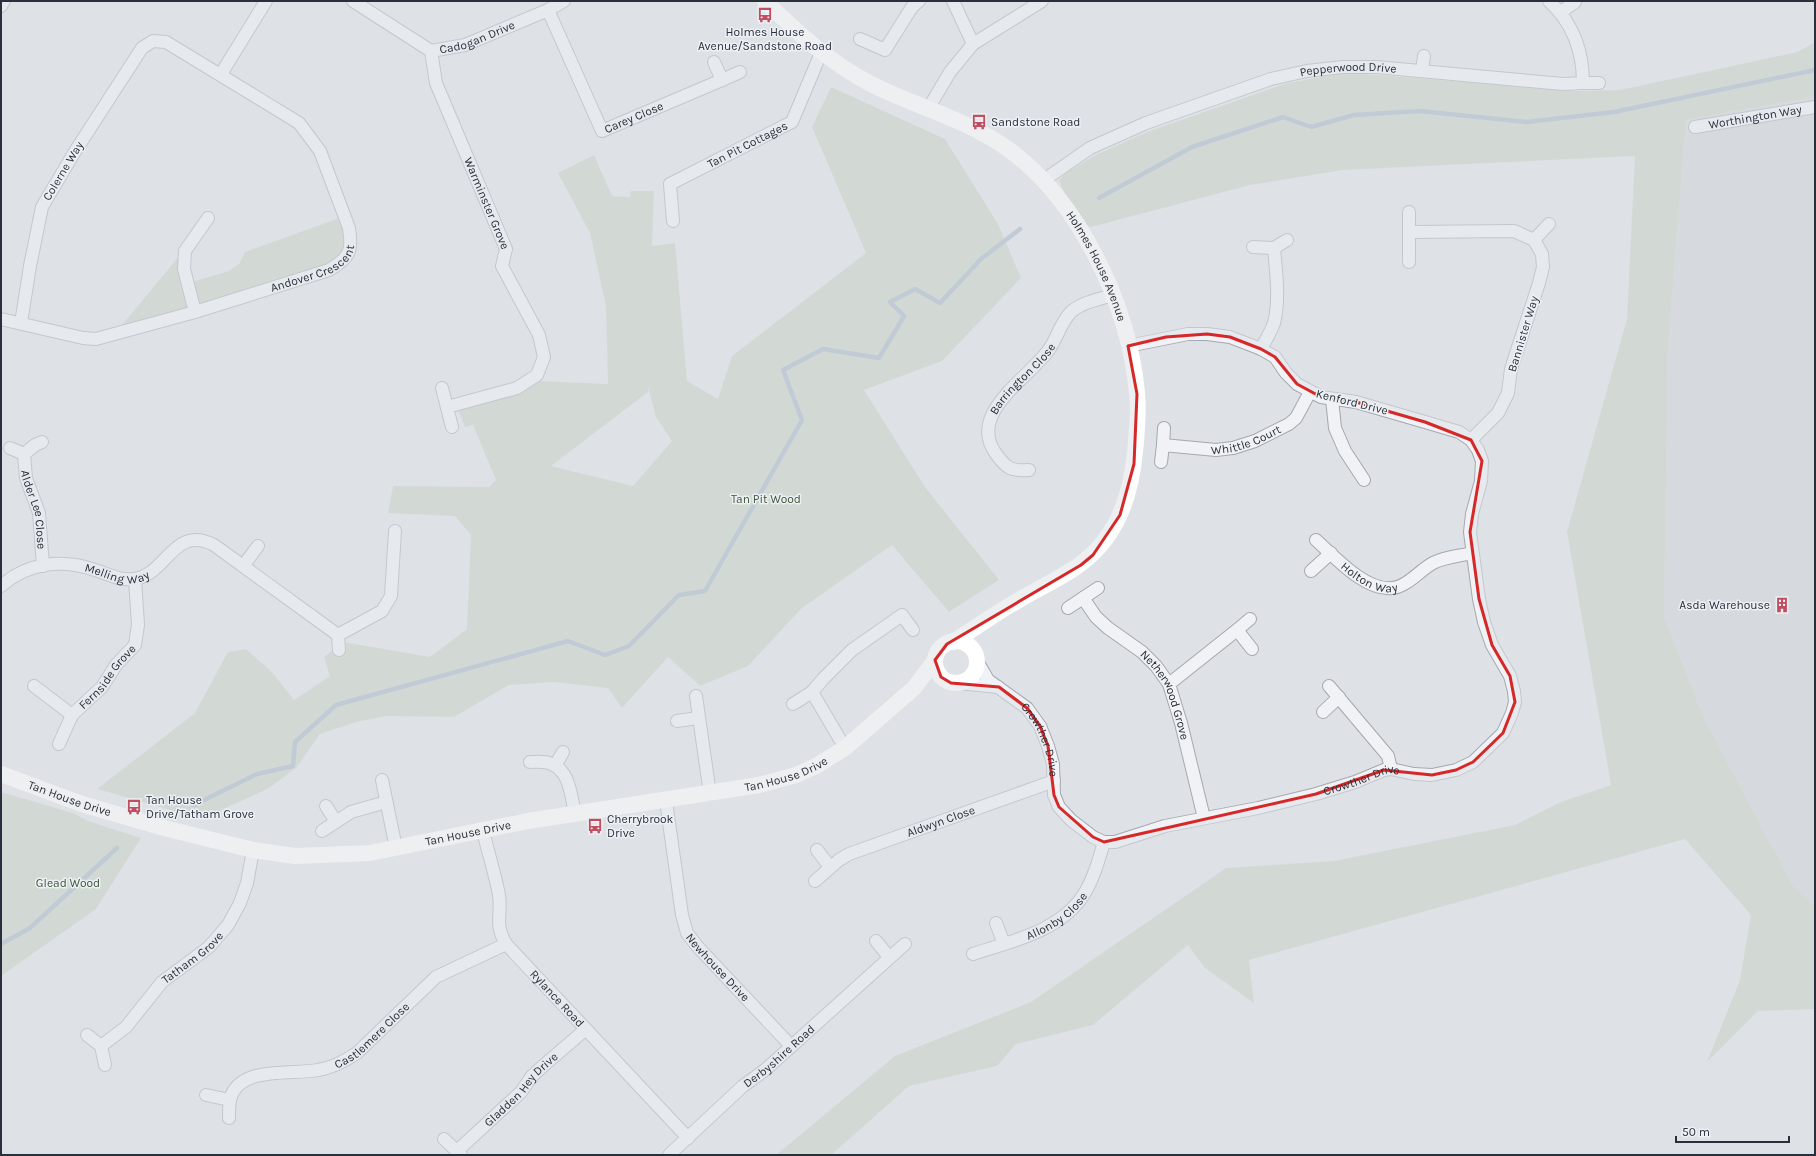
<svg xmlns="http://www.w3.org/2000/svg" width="1816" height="1156" font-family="Karla,sans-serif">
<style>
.built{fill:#ccd0d8}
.green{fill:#c4cfc0;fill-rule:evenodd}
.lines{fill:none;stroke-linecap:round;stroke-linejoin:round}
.stream{stroke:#9cafc3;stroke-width:4.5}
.street-casing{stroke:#a4a8b0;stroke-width:14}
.street{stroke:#f0f2f5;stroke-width:12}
.secondary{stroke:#fff;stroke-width:16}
.marked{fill:none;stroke:#d62828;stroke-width:3;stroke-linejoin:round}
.labels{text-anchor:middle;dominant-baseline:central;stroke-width:3;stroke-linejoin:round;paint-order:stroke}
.poi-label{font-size:12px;fill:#29303c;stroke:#edf0f4;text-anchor:start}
.street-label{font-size:12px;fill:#29303c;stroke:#edf0f4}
.park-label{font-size:12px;fill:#3d5637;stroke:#edf0f4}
</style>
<rect width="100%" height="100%" fill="#dee1e6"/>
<path class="built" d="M1815 97V907L1792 884 1703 716 1664 616 1668 347 1686 120Z"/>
<path class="green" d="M1815 42V97L1686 120 1668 347 1664 616 1703 716 1792 884 1815 907V1009L1758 1011 1707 1062 1740 980 1751 915 1685 839 1249 960 1254 1003 1205 968 1188 945 1093 1025 1016 1044 997 1066 909 1086 831 1155H776L895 1056 1031 1002 1226 868 1334 861 1515 825 1561 802 1611 785 1567 532 1627 319 1635 156 1343 170 1250 185 1091 227 1077 223 1059 180 1069 171 1094 156 1147 132 1284 84 1342 73 1379 75 1575 91 1620 90 1798 52Z
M831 87 945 139 998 224 1021 278 942 361 864 390 925 487 999 580 949 612 892 545 802 608 748 666 700 686 668 657 622 708 608 688 554 682 509 685 454 717 387 716 356 722 320 734 296 768 269 788 202 819 97 789 195 713 228 652 246 649 272 672 294 700 330 676 324 657 343 642 430 657 467 629 471 535 455 516 388 513 393 486 489 487 496 480 473 425 465 427 458 410 520 394 539 381 608 384 606 307 590 233 558 173 594 155 612 196 630 197 631 191H654L652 246 675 243 687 381 718 399 732 356 866 253 812 127ZM648 387 656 417 672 441 633 486 551 466 648 392Z
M345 216 351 239 329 270 113 336 180 255 188 283 229 271 239 264 245 252Z
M1 792 73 813 88 821 141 838 96 909 1 976Z"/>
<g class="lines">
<path class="stream" d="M1099 198 1192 147 1283 117 1311 127 1354 115 1420 111 1527 122 1614 112 1815 70
M194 805 257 774 293 766 295 742 336 705 568 641 605 655 629 646 679 595 705 591 802 420 783 370 823 349 879 358 904 316 890 302 915 289 940 303 981 259 1020 229
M1 944 30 928 117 848"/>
<defs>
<g id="street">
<path id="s1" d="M353 1 431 51 465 45 548 10 564 1"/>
<path d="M953 1 973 44"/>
<path d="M1 6 4 1"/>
<path id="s2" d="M548 10 602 131 722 80"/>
<path d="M1561 12 1575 2"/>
<path d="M860 39 885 50 912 7 919 1"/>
<path id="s3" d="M431 51 436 83 506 249 502 266 539 335 544 357 537 375 517 388 447 407"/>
<path d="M714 62 722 80 740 72"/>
<path d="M1422 71 1424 56"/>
<path d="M221 74 266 1"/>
<path d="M1583 83H1599"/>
<path d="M928 109 950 72 973 44 1042 1"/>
<path id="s4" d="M1695 127 1815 107"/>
<path id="s5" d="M1044 180 1090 148 1146 123 1271 79 1307 71 1343 67H1376L1563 84 1583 83C1583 51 1573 23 1549 1"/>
<path d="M1409 212V262"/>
<path id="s6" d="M673 221 670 184 792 122 821 53"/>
<path d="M1409 232 1514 231 1534 240 1542 254 1543 267 1539 283 1511 369 1508 393 1498 413 1471 440"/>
<path d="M1534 240 1549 224"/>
<path d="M1253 247 1274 248 1287 240"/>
<path d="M195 312 184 269 185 251 208 218"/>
<path id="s7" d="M1 319 83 338 96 339 195 312 329 270C349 258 353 252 349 228L320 151 299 123 166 42 153 41 142 48 74 153 42 207 30 266 21 323"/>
<path d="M1261 349C1265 341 1271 332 1274 323 1280 299 1276 272 1274 248"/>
<path d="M442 388 452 427"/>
<path d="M1332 399 1335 428 1345 451 1364 480"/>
<path d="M1163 445 1164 428"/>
<path d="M10 448 24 454 35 445 42 442"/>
<path id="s8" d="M24 454 26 478 39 513 43 566"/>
<path id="s9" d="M1161 462 1163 445 1216 450 1233 448 1255 441 1289 424 1296 418 1310 392"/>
<path id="s10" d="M1029 470C1011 471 1007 469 996 454 967 414 1026 380 1048 351 1057 339 1060 323 1071 312 1082 302 1100 299 1113 295"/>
<path id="s11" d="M1316 540C1335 557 1365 591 1392 588 1407 587 1420 570 1433 563 1445 557 1460 556 1472 553"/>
<path d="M243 566 258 546"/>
<path d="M1311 571 1331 553"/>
<path id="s12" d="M1 586C28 562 62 559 95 570 108 574 120 581 134 579 167 575 173 524 214 545L338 635 382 611 391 596 395 531"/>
<path id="s13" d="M1083 598 1096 617 1108 628 1142 652 1156 666 1169 684 1181 723 1204 818"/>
<path d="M1068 608 1098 588"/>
<path d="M1237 630 1250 619"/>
<path d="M338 635 339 650"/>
<path id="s14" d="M977 661 988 680 1027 708 1040 726 1048 746 1053 764 1054 795 1059 807 1071 820 1093 837 1104 842H1115L1165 826 1258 808 1316 794 1355 782 1384 770 1391 769 1414 774 1432 775 1456 770 1473 762 1503 733 1512 713 1515 702 1514 691 1510 676 1492 645 1484 622 1479 599 1470 532 1472 514 1481 481 1482 461 1478 450 1471 440 1459 432 1425 422 1356 402 1321 397 1297 384 1286 373 1275 357 1261 349 1230 337 1207 334H1188L1128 346"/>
<path d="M958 683 998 687"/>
<path d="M1169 684 1237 630 1252 649"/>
<path d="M34 686 72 715"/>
<path d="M1329 686 1388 756 1391 769"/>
<path d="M696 696 710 794"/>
<path d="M793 704 812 692"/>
<path d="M1323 712 1339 697"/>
<path d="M677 721 698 718"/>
<path id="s15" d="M59 744 72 715 102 687 116 665 135 645 138 625 135 579"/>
<path d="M845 748 812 692 823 679 852 650 902 615 913 630"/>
<path d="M530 762C536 762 543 761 549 763 570 769 571 796 575 814"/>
<path d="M555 766 563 752"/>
<path d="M382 780 396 848"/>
<path id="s16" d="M666 801 682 915 687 933 697 946 791 1046"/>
<path d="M326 806 336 822"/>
<path d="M322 831 351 812 386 802"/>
<path id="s17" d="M483 831C488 852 495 874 499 895 502 915 494 924 506 944L688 1138"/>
<path d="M817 850 830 867"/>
<path id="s18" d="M815 881 839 860 849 854 1054 781"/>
<path d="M996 923 1004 944"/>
<path d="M876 941 889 957"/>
<path id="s19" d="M973 954C1012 941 1061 931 1084 894 1094 878 1099 859 1104 842"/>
<path d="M87 1035 101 1046 105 1065"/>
<path id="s20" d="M101 1046 126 1027 162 982 209 947 228 925 240 903 247 883 253 850"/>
<path d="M206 1095 230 1100"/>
<path id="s21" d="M229 1118C229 1113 229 1106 230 1100 238 1065 292 1075 318 1070 332 1068 345 1061 357 1053L436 977 506 944"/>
<path d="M444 1139 461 1155"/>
<path id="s22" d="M457 1151 521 1092 532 1076 543 1066 586 1029"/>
<path id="s23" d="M669 1155 743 1086 765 1070 905 944"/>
</g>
</defs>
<use href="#street" class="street-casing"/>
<use href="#street" class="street"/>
<g class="secondary">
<path id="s24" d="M765 1C798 33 831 64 873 85 917 107 968 120 1008 149 1080 201 1129 306 1137 393 1139 413 1137 432 1135 452 1132 483 1124 516 1104 541 1082 570 1049 582 1019 600 996 613 975 628 953 642"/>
<circle cx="956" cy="662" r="21"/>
<path id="s25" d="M1 774 82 804 164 828 253 850 295 856 370 853 528 821 759 785 796 775 816 766 845 748 914 688 935 660"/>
</g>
</g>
<path d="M0 0H1816V1156H0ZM1207 334 1230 337 1261 349 1275 357 1297 384 1321 397 1356 402 1425 422 1471 440 1482 461 1470 532 1479 599 1492 645 1510 676 1515 702 1503 733 1473 762 1456 770 1432 775 1384 770 1316 794 1104 842 1093 837 1059 807 1054 795 1048 746 1040 726 1027 708 999 687 951 683 941 677 935 660 947 644 1081 565 1093 555 1120 515 1134 464 1137 394 1128 346 1166 337Z" fill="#dee1e6" fill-opacity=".55" fill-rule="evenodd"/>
<path class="marked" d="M1207 334 1230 337 1261 349 1275 357 1297 384 1321 397 1356 402 1425 422 1471 440 1482 461 1470 532 1479 599 1492 645 1510 676 1515 702 1503 733 1473 762 1456 770 1432 775 1384 770 1316 794 1104 842 1093 837 1059 807 1054 795 1048 746 1040 726 1027 708 999 687 951 683 941 677 935 660 947 644 1081 565 1093 555 1120 515 1134 464 1137 394 1128 346 1166 337Z"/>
<defs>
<symbol id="bus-bare" viewBox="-9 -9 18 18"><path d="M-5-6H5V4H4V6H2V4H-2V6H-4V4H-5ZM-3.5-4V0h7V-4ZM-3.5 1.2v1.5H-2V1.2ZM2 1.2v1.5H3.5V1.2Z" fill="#c14d5f" stroke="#edf0f4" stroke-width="2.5" paint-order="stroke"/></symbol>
<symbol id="building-bare" viewBox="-9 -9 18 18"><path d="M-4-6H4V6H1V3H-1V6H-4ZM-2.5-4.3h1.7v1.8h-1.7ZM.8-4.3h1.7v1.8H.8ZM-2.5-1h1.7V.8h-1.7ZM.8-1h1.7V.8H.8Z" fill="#c14d5f" stroke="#edf0f4" stroke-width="2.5" paint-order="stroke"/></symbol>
</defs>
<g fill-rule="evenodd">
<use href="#bus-bare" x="754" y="4" width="22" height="22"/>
<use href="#bus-bare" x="968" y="111" width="22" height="22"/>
<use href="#building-bare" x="1771" y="594" width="22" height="22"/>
<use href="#bus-bare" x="123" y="796" width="22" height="22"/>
<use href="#bus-bare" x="584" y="815" width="22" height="22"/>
</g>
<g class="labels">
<g class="poi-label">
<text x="765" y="32" text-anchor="middle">Holmes House<tspan x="765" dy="14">Avenue/Sandstone Road</tspan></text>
<text x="991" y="122">Sandstone Road</text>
<text x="1770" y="605" text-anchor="end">Asda Warehouse</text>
<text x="146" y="800">Tan House<tspan x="146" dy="14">Drive/Tatham Grove</tspan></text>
<text x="607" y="819">Cherrybrook<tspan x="607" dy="14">Drive</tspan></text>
</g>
<g class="street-label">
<text stroke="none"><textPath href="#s1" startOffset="141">Cadogan Drive</textPath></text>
<text stroke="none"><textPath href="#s5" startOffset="328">Pepperwood Drive</textPath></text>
<text stroke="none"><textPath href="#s2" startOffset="167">Carey Close</textPath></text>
<text stroke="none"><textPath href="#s4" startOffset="61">Worthington Way</textPath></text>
<text stroke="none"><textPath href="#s6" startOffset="124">Tan Pit Cottages</textPath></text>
<text transform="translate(63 171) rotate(-59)">Colerne Way</text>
<text stroke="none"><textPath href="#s3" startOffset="163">Warminster Grove</textPath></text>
<text stroke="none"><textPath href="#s7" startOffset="327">Andover Crescent</textPath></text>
<text stroke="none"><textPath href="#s24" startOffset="436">Holmes House Avenue</textPath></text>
<text transform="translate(1523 334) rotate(-73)">Bannister Way</text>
<text stroke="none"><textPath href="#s10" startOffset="128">Barrington Close</textPath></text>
<text transform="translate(1352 402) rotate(14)">Kenford Drive</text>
<text stroke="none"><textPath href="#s9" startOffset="102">Whittle Court</textPath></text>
<text stroke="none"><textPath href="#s8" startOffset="57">Alder Lee Close</textPath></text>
<text stroke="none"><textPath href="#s12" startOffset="123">Melling Way</textPath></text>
<text stroke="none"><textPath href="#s11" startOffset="67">Holton Way</textPath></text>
<text stroke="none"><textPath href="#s15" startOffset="84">Fernside Grove</textPath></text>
<text stroke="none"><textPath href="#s13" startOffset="131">Netherwood Grove</textPath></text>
<text stroke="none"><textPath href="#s14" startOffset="105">Crowther Drive</textPath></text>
<text stroke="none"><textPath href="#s25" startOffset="805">Tan House Drive</textPath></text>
<text stroke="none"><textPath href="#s14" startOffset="500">Crowther Drive</textPath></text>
<text stroke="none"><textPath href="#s25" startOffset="73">Tan House Drive</textPath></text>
<text stroke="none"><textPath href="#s18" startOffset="141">Aldwyn Close</textPath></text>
<text stroke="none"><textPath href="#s25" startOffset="481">Tan House Drive</textPath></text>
<text stroke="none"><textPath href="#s19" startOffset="93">Allonby Close</textPath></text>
<text stroke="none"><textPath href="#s20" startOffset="128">Tatham Grove</textPath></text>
<text stroke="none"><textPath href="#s16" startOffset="180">Newhouse Drive</textPath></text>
<text stroke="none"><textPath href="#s17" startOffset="191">Rylance Road</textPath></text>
<text stroke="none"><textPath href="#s21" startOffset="183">Castlemere Close</textPath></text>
<text stroke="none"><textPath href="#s23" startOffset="148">Derbyshire Road</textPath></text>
<text stroke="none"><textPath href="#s22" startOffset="89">Gladden Hey Drive</textPath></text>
</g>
<g class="park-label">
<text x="766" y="499">Tan Pit Wood</text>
<text x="68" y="883">Glead Wood</text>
</g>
</g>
<rect width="1816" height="1156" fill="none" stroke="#29303c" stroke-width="4"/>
<path d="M1676 1136v6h113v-6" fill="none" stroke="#29303c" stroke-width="2"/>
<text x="1682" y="1136" font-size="12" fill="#29303c" stroke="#edf0f4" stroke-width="3" paint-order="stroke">50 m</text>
</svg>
